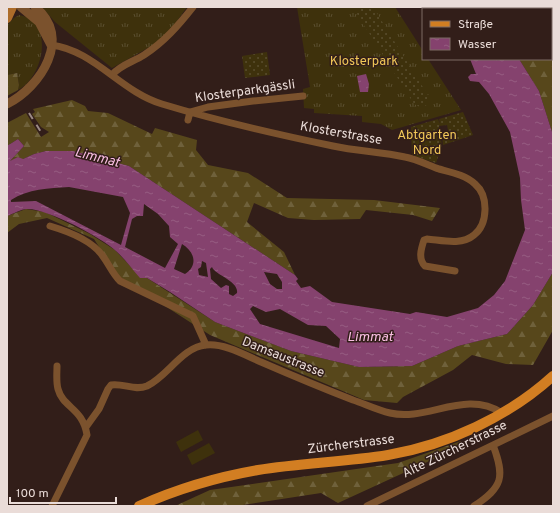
<svg xmlns="http://www.w3.org/2000/svg" width="560" height="513" font-family="Overpass,sans-serif">
<style>
.grass{fill:url(#grass-tufts)}
.forest{fill:url(#forest-firs)}
.garden{fill:url(#garden-dots)}
.pitch{fill:#3e310c}
.water{fill:url(#water-ripples);fill-rule:evenodd}
.lines{fill:none;stroke-linecap:round;stroke-linejoin:round}
.minor{stroke:#7b522d;stroke-width:7}
.tertiary{stroke:#7b522d;stroke-width:9}
.secondary{stroke:#ac6b2a;stroke-width:10}
.primary{stroke:#d27e22;stroke-width:10}
.rail{stroke:#9c8b87;stroke-width:2;stroke-dasharray:7 7;stroke-linecap:butt}
.labels{text-anchor:middle;dominant-baseline:central;stroke-width:3;stroke-linejoin:round;paint-order:stroke}
.park-label{font-size:13px;fill:#f2c858;stroke:#321e19}
.street-label{font-size:13px;fill:#eadcd8;stroke:#321e19}
.water-label{font-size:14px;font-style:italic;fill:#f9bee2;stroke:#321e19}
</style>
<defs>
<pattern id="grass-tufts" width="24" height="20" patternUnits="userSpaceOnUse"><rect width="24" height="20" fill="#3e310c"/><path d="M3 7l-1-3M5 7V3M7 7l1-3M15 17l-1-3M17 17v-4M19 17l1-3" fill="none" stroke="#5a4e2f"/></pattern>
<pattern id="forest-firs" width="22" height="20" patternUnits="userSpaceOnUse"><rect width="22" height="20" fill="#57471b"/><path d="M5 1l3.5 6h-7zM16 11l3.5 6h-7z" fill="#6f613b"/></pattern>
<pattern id="garden-dots" width="8" height="8" patternUnits="userSpaceOnUse"><rect width="8" height="8" fill="#3e310c"/><path d="M2 2h.1M6 6h.1" fill="none" stroke="#5a4e2f" stroke-width="1.8" stroke-linecap="round"/></pattern>
<pattern id="water-ripples" width="26" height="14" patternUnits="userSpaceOnUse"><rect width="26" height="14" fill="#85426e"/><path d="M2 4q2-2 4 0t4 0M15 11q2-2 4 0t4 0" fill="none" stroke="#965d82"/></pattern>
</defs>
<rect width="100%" height="100%" fill="#321e19"/>
<path class="grass" d="M42 7H187L164 39 112 68 55 22Z
M297 7H395L423 51V59H428L461 110 392 130 381 124 362 122V116L314 113V109L304 108 303 89 310 87Z
M19 15C55 21 44 77 18 90L19 85 17 73 7 75V25L14 18Z"/>
<path class="forest" d="M486 7H549L550 9H488Z
M551 10 553 13V135L539 91 519 59H551Z
M17 73 19 85 18 90 7 96V75Z
M72 100 85 106 88 111 108 113 152 134 155 128 197 140 196 150 208 165 248 173 287 198 374 200 440 208 432 221 413 215 366 210 360 219 314 220 288 218 254 203 247 222 284 252 295 275 129 166 73 151H46L34 154 23 159 10 161 24 146 18 139 7 146V123L26 113 41 137 49 132 41 127 32 114 35 112 33 109Z
M26 209 45 212 90 234 115 250 133 269 215 322 291 351 359 367 412 366 458 346 507 334 533 305 553 272V330L533 365 506 364 472 355 453 370 403 397 397 403 364 400 210 335 117 275 94 239 47 218 19 224 7 233V216Z
M461 441 462 446 338 503 321 493 236 506H175L210 490 398 463Z"/>
<path class="garden" d="M356 7H373L429 97 428 104 422 108 414 104 357 14Z
M267 52 270 75 245 78 242 56Z
M463 112 473 135 443 145 442 136 449 135 447 125 439 126 442 146 436 163 412 155 411 127 438 119 440 124 439 119Z"/>
<path class="pitch" d="M198 430 203 440 181 452 176 442Z
M209 443 215 453 192 465 187 455Z"/>
<path class="water" d="M438 7H486L488 9H439Z
M470 59H519L539 91 553 135V272L533 305 507 334 458 346 412 366 359 367 291 351 215 322 170 292 147 278H140C132 269 125 259 116 251 101 237 46 208 27 209 21 209 13 214 7 216V146L18 139 24 146 10 161 18 157 23 159 34 154 46 151H73L129 166 295 275 298 279 296 281 301 288 310 286 332 302 410 314 416 312 447 317 478 308 494 295 505 281 525 230 521 200 520 178 510 132 489 94 479 82 470 81 468 77 471 74H476ZM69 187 123 197 130 213 121 245 36 201 11 202V200C28 189 49 188 69 187ZM144 204 158 214 169 226 170 237 178 244 165 268 125 247 132 219 137 216H143ZM182 244C194 251 199 265 185 274L174 269ZM202 261 206 263 208 277 199 275 198 269 201 267ZM212 267C215 275 239 281 237 293L233 296 229 294V286L226 285 221 288 211 279 210 269ZM264 272 277 274 282 282V289H277L270 284ZM253 306 266 312 280 309 308 325 326 326 340 339 339 348 260 324 250 309Z
M366 74 369 84 368 92H360L357 76Z"/>
<g class="lines">
<path class="minor" d="M51 45C94 50 121 92 162 104 218 121 275 134 333 146 356 151 381 152 405 157 416 159 428 165 439 169 450 172 466 175 475 184 489 196 488 224 474 235 461 246 441 240 427 239L424 240C421 249 418 259 425 266L455 271
M112 75C120 65 133 62 144 55 164 42 178 26 193 7
M188 120 190 112 208 107 253 101 303 96
M50 226C67 231 91 240 102 255 109 264 112 273 120 281L193 316 206 345
M86 427 99 409 108 389 111 385C124 383 134 391 147 386 168 376 182 347 206 345 224 343 245 355 261 362 291 375 322 388 353 400 365 404 377 410 390 413 427 422 465 389 502 413
M52 506 87 435C83 408 63 408 58 389 56 382 57 373 57 366
M367 506 553 416
M474 506C503 487 505 477 493 445"/>
<path class="tertiary" d="M21 7 39 22 51 45
M7 104C41 87 73 37 35 7"/>
<path class="secondary" d="M7 18 12 7"/>
<path class="primary" d="M139 506C177 489 217 477 258 470 301 463 345 462 388 455 447 445 508 417 553 376"/>
<path class="rail" d="M29 113 41 132"/>
</g>
<g class="labels">
<g class="park-label">
<text x="364" y="62">Klosterpark</text>
<text x="427" y="136">Abtgarten<tspan x="427" dy="15">Nord</tspan></text>
</g>
<g class="street-label">
<text transform="translate(245 92) rotate(-8)">Klosterparkgässli</text>
<text transform="translate(341 134) rotate(10)">Klosterstrasse</text>
<text transform="translate(283 358) rotate(22)">Damsaustrasse</text>
<text transform="translate(351 445) rotate(-7)">Zürcherstrasse</text>
<text transform="translate(455 450) rotate(-26)">Alte Zürcherstrasse</text>
</g>
<g class="water-label">
<text transform="translate(97 158) rotate(14)">Limmat</text>
<text x="370" y="337">Limmat</text>
</g>
</g>
<rect width="560" height="513" fill="none" stroke="#eadcd8" stroke-width="16"/>
<rect x="422" y="8" width="130" height="52" fill="#321e19" stroke="#7c6a65"/>
<rect x="430" y="21" width="20" height="6" fill="#d27e22" stroke="#7c6a65"/>
<text x="458" y="28" font-size="12" fill="#eadcd8">Straße</text>
<rect x="430" y="38" width="20" height="12" fill="url(#water-ripples)" stroke="#7c6a65"/>
<text x="458" y="48" font-size="12" fill="#eadcd8">Wasser</text>
<path d="M10 497v6h106v-6" fill="none" stroke="#eadcd8" stroke-width="2"/>
<text x="16" y="497" font-size="12" fill="#eadcd8" stroke="#321e19" stroke-width="3" paint-order="stroke">100 m</text>
</svg>
